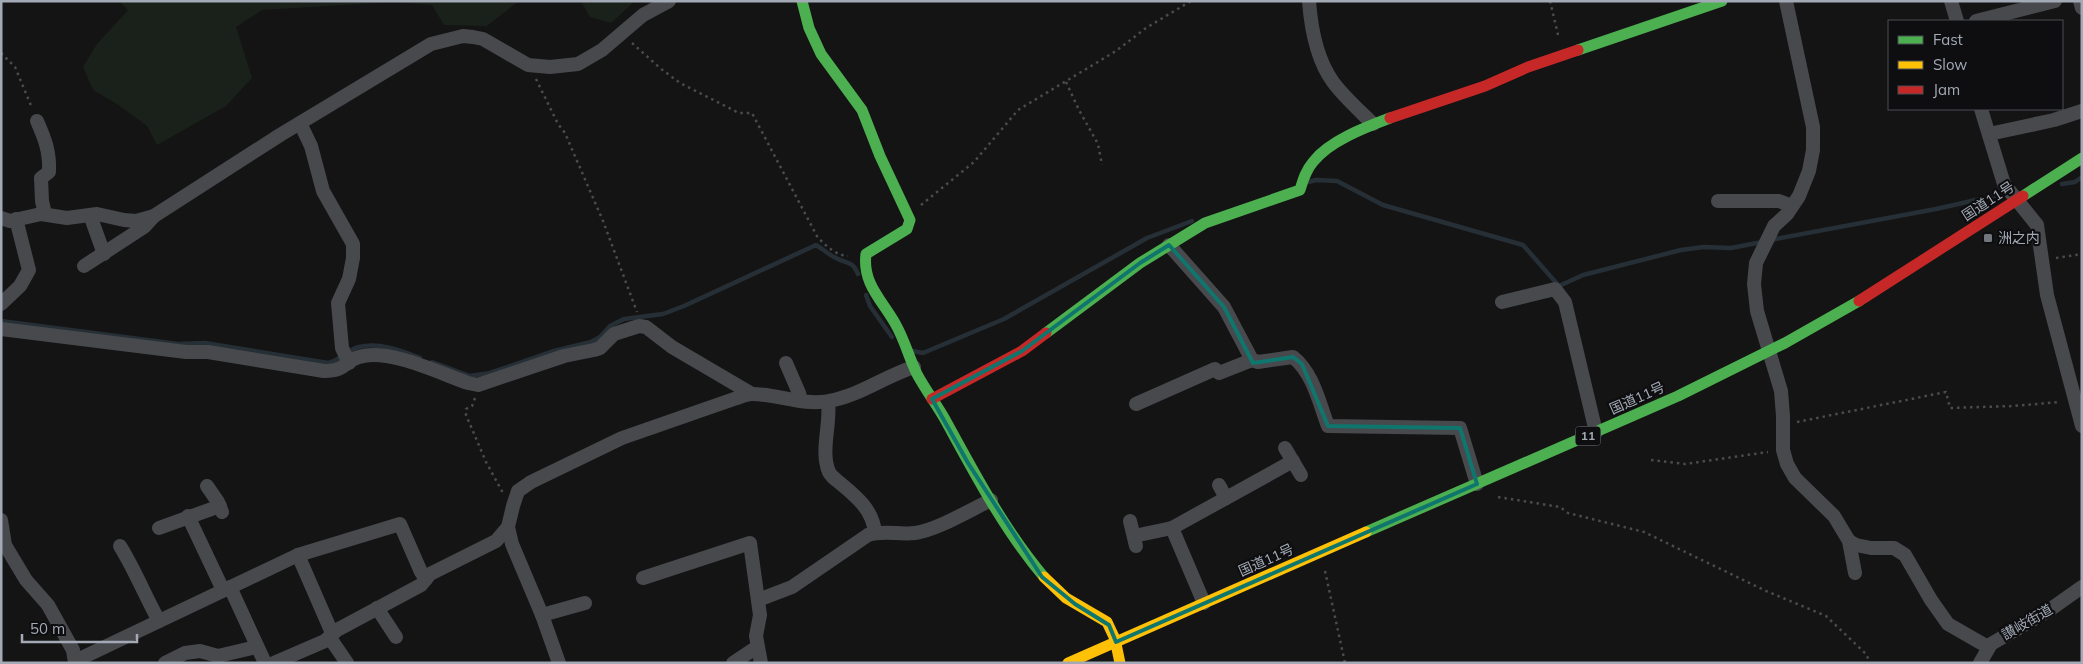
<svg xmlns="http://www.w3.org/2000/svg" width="2083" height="664" viewBox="0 0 2083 664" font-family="Mulish,'Noto Sans JP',sans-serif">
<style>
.green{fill:#19211a}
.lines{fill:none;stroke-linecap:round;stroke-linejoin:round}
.stream{stroke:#262f36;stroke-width:4.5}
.path{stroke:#494b4e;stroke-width:2.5;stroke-dasharray:2.5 4;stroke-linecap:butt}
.street{stroke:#47494d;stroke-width:14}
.fast{stroke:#4caf50;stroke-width:11}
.slow{stroke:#ffc107;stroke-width:11}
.jam{stroke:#c62828;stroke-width:11}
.marked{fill:none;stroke:#0f766e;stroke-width:4;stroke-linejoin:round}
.poi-dot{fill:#71767d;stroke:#0e0e10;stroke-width:2}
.labels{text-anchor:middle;stroke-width:4.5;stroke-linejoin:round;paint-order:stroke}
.shield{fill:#0e0e10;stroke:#767b84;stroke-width:1}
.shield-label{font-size:12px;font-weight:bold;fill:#a3aab6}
.street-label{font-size:14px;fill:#a3aab6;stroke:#0e0e10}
.poi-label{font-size:14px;fill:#a3aab6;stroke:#0e0e10;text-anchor:start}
</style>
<rect width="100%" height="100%" fill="#141414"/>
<g class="green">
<path d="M119 1H519L487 26 444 25 432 5 393 2 262 10 236 27 252 78 226 106 157 145 147 126 117 104 93 90 83 67 97 44 128 10Z"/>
<path d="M581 1H635L611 23 590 17Z"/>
</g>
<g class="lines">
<g class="stream">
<path d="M1308 182 1316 180 1337 181 1383 205 1523 245 1559 286 1583 275 1681 250 1704 247 1731 248 1762 242"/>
<path d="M2062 184 2075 182 2082 177"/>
<path d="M1770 240 1936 209 2007 193"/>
<path d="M866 295 870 306 892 337"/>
<path d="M1 321 178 344 205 343 328 363C340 361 347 350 359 347 379 342 402 351 420 358"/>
<path d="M912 351 923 353 1004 319 1147 238 1192 221"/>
<path d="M432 362 470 376 490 373 554 351 591 342 600 337 610 326 624 319 663 314 684 306 816 245C823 249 829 255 836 258 847 264 852 260 858 274"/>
</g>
<g class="path">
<path d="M1550 1 1559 39"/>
<path d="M632 43 660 68 680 83 739 113H752L818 238C828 247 835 255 848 256"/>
<path d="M1 53 15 67 32 108"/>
<path d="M536 79 558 124 565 133 603 221 637 312"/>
<path d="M1066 82 1079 110 1098 144 1102 165"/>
<path d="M921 205 974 162 1018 110 1116 51 1146 28 1191 1"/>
<path d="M2056 258 2082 254"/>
<path d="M475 398 472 406 466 409V415L486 462 503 493"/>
<path d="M1797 422 1946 392 1950 408 2013 406 2060 402"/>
<path d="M1651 460 1685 464 1768 452"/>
<path d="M1498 497 1560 507 1568 513 1644 532 1766 591 1826 616 1867 655 1869 663"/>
<path d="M1325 571 1345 663"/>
</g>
<g class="street">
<path d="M1309 1C1311 28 1317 60 1333 82 1344 97 1359 110 1373 124"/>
<path d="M1786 1 1813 127V150L1809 171 1799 196 1787 214 1774 226 1756 263 1754 284 1757 311 1781 391 1783 416V450L1787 464 1795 478 1834 516 1849 541 1855 573"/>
<path d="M1951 1 1957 21"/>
<path d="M2080 1 2082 8"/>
<path d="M1976 21 2055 1"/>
<path d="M1981 109 2004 184 2037 225 2047 295 2082 426"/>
<path d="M37 121C45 139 50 152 49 172L41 178 42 201 45 214"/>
<path d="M300 123 311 146 323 191 353 244V258L349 279 338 303 342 348 349 363"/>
<path d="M1989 134 2054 120 2082 111"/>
<path d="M1718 201H1779L1792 206"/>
<path d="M90 215 104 254"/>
<path d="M1 218 10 221 41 214 67 218 97 214 124 220 136 221 154 216 280 135 431 44 463 36 473 37 483 39 528 65 550 67 578 64 602 50 643 15 669 1"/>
<path d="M1169 245 1224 307 1252 360 1258 362 1293 357C1313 373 1319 402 1328 426L1460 428 1477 484"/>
<path d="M84 266 144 227 154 216"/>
<path d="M1502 302 1555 289 1565 302 1596 432"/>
<path d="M1 304 20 286 29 270 16 219"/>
<path d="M1 329 186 352H208L324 371C347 371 344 361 359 357 389 348 439 373 468 383L478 385 564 356 594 350 600 348 614 334 639 326 646 327 672 347 752 394"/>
<path d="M786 363 799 393 801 401"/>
<path d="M828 402C831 424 820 451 829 472 831 476 836 480 840 483 857 497 873 510 875 533"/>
<path d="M1136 404 1215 369 1219 373 1252 360"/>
<path d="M1285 448 1301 475"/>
<path d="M1219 485 1226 498"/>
<path d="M207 486 218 502 222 512"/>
<path d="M188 516 223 590"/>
<path d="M1 520 5 545 26 580 48 605 73 650 75 663"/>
<path d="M1130 521 1136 546"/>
<path d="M159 528 220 506"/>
<path d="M1172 528 1204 603"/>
<path d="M1134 536 1172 528 1293 461"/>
<path d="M1849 541 1856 545 1871 548H1894L1905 555 1931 600 1948 624 1988 647"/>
<path d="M120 546C135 570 145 596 159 621"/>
<path d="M298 555 332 633"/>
<path d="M643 578 750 543 760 615 756 636 761 663"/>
<path d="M230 587 265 663"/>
<path d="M758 600 792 587 868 535C883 530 900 535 915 533 937 530 970 510 991 500"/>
<path d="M377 608 396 637"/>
<path d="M542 615 585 603"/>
<path d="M330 638 347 663"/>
<path d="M75 661 298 555 400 524 421 572 426 579"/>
<path d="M165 663 185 653 200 651 218 656 256 647"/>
<path d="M274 663 325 641 337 630 421 585 430 574 496 541 508 527"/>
<path d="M559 663 542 615 512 544 508 527 513 506 518 491 531 482 622 438 734 399C740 397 747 394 752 394 778 394 803 406 829 401 859 396 885 376 914 367"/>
<path d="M733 663 757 647"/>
<path d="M1980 663 1991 644 2048 611 2082 587"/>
</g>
<g class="fast">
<path d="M802 1 809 28 821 54 862 110 880 156 910 220 907 229 866 254C862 284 883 301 896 325 905 341 909 358 917 374 926 391 938 406 947 423 976 476 1005 531 1044 577"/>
<path d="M1578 50 1722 1"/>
<path d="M2023 196 2082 158"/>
<path d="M1046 333 1140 263 1205 223 1300 190C1303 180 1306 170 1313 162 1329 141 1366 127 1390 118"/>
<path d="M1366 532 1678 396 1785 343 1859 301"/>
</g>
<g class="slow">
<path d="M1044 577 1066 598 1107 622 1115 639 1120 663"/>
<path d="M1068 663 1366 532"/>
</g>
<g class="jam">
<path d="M1390 118 1485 86 1528 67 1578 50"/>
<path d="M1859 301 2023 196"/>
<path d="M932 399 1022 351 1046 333"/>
</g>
</g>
<path class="marked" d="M1169 245 1224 307 1253 363 1293 357 1302 364 1328 426 1460 428 1477 484 1116 642 1109 625 1075 604 1042 577 968 463 932 399 1022 351 1140 263Z"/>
<rect class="poi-dot" x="1983" y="233" width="10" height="10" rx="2.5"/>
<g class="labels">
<rect class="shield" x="1575.5" y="426.5" width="25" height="19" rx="4"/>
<g class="shield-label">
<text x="1588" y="440">11</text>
</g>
<g class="street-label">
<text transform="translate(1988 201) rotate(-33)" y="5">国道11号</text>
<text transform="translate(1637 398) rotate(-24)" y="5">国道11号</text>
<text transform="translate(1266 560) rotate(-24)" y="5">国道11号</text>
<text transform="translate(2027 622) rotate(-30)" y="5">讃岐街道</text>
</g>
<g class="poi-label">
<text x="1998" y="243">洲之内</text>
</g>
</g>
<rect width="2083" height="664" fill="none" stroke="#a3aab6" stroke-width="5"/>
<rect x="1888" y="20" width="175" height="90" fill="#0e0e10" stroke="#4a4c52"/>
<rect x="1898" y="36" width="25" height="8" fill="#4caf50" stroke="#4a4c52"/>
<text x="1933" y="45" font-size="15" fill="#a3aab6">Fast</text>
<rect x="1898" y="61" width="25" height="8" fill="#ffc107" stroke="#4a4c52"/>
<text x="1933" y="70" font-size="15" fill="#a3aab6">Slow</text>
<rect x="1898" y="86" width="25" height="8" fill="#c62828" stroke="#4a4c52"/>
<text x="1933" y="95" font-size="15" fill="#a3aab6">Jam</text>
<path d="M22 634v8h115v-8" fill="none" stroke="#a3aab6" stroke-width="2.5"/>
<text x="30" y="634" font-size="15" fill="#a3aab6" stroke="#0e0e10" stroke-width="4" paint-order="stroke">50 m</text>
</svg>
